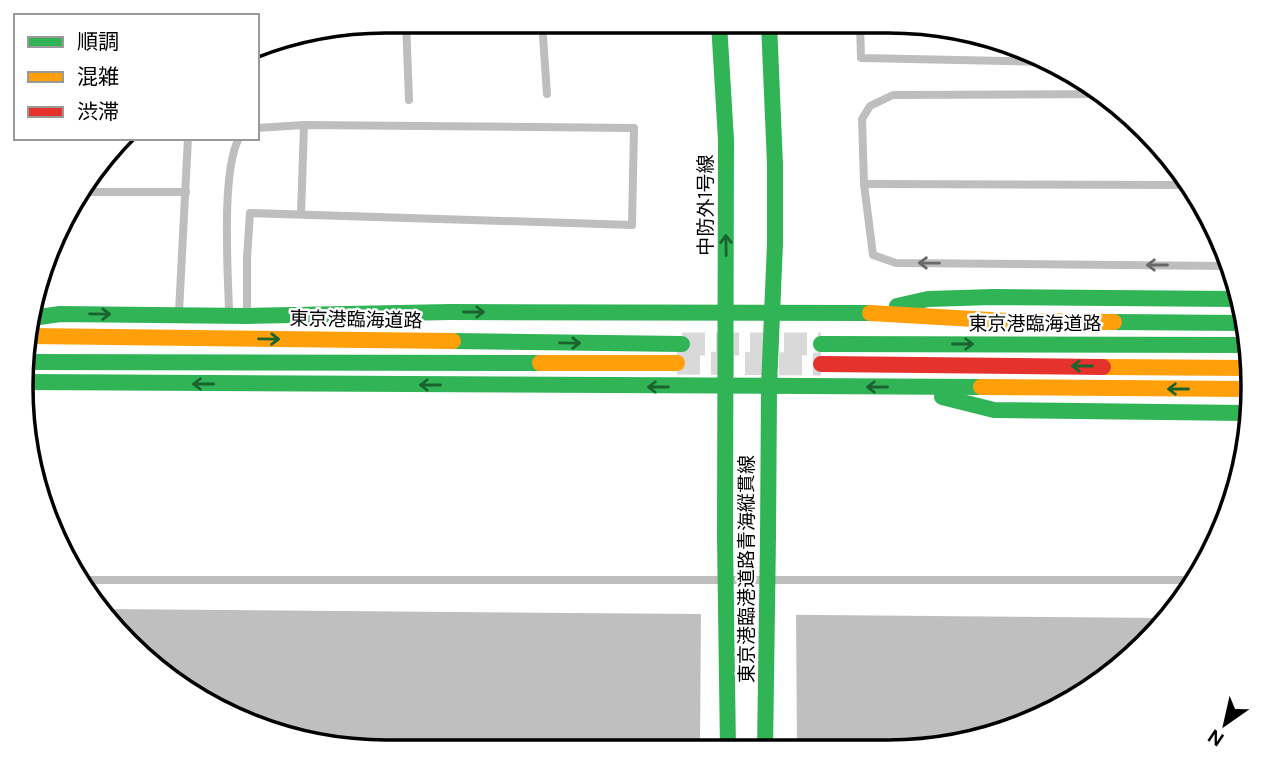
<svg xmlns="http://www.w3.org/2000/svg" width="1274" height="773" viewBox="0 0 1274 773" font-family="'DM Sans','Noto Sans JP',sans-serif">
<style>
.water{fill:#bfbfbf}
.pier{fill:#fff}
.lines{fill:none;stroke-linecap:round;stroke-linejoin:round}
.secondary-tunnel{stroke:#d9d9d9;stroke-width:23;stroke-dasharray:23 11;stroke-linecap:butt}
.lane{stroke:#bebebe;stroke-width:8}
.fast{stroke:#30b455;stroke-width:16}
.slow{stroke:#ff9f0a;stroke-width:16}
.jam{stroke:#e5322d;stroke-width:16}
.fast-bridge{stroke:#30b455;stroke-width:16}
.oneway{stroke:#1a632f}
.oneway2{stroke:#686868}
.labels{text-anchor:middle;stroke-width:5;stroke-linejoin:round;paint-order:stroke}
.street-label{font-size:19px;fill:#000;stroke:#fff}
.rim{fill:none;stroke:#000;stroke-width:3.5}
</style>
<rect width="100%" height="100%" fill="#fff"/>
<path class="water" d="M101 609 1167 618 1070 703 1005 733 912 751 339 749 247 724 164 677Z"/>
<path class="pier" d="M701 610 796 611 797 751 700 750Z"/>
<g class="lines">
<g class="secondary-tunnel">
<path d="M682 344H821"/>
<path d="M677 363 821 364"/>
</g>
<g class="lane">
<path d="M406 21 409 100"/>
<path d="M542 22 547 94"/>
<path d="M860 24 861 58 1049 62"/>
<path d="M1106 94 893 95 870 106 862 119 864 184 873 255 896 263 1225 266"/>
<path d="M864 184 1187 185"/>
<path d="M82 192H186"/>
<path d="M301 214 304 125"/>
<path d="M179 312 188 138"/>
<path d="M229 312C228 271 221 172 239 138"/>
<path d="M247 313V258L250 213 632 225 634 128 304 125 257 128"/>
<path d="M40 314 41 268"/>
<path d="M78 580H1192"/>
</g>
<g class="fast">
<path d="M719 23 726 140 725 537"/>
<path d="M897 306 928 299 993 297 1236 299"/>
<path d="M32 318 60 314 247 316 451 312 870 313"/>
<path d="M1114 322 1244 323"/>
<path d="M453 341 682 344"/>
<path d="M821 344 1249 345"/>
<path d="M25 362 540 363"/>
<path d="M22 382 981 387"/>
<path d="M942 397 994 410 1245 413"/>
<path d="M768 537 769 387 775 243V165L769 23"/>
</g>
<g class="slow">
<path d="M870 313 1008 321 1114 322"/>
<path d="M29 336 453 341"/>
<path d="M540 363H677"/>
<path d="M1103 367 1248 368"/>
<path d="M981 387 1247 389"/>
</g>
<path class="jam" d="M821 364 1103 367"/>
<g class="fast-bridge">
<path d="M725 537 728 750"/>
<path d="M765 751 768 537"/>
</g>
</g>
<defs><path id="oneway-shaft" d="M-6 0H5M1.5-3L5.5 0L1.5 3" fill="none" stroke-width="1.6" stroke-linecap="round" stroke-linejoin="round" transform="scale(1.75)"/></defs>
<g class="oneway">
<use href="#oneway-shaft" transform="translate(726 245) rotate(-91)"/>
<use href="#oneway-shaft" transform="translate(474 312)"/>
<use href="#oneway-shaft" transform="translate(100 314) rotate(1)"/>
<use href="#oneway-shaft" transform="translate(269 339) rotate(1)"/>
<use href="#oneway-shaft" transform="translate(570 343) rotate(1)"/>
<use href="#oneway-shaft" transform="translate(963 344)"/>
<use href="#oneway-shaft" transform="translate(1082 366) rotate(-180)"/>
<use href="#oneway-shaft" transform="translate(203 384) rotate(-180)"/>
<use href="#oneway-shaft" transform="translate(430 385) rotate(-180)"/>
<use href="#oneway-shaft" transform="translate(658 387) rotate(-180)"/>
<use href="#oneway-shaft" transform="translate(877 387) rotate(-180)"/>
<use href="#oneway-shaft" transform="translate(1178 389) rotate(-180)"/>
</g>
<g class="oneway2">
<use href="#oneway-shaft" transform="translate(929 263) rotate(-179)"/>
<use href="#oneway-shaft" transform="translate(1157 265) rotate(-180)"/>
</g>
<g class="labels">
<g class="street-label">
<text transform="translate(705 205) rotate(-90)" y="7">中防外1号線</text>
<text transform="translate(356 319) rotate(1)" y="7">東京港臨海道路</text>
<text x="1035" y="330">東京港臨海道路</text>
<text transform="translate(746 569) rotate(-90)" y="7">東京港臨港道路青海縦貫線</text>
</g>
</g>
<path d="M0 0H1274V773H0ZM386 33H888A353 353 0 0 1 1241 386V387A353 353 0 0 1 888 740H386A353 353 0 0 1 33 387V386A353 353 0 0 1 386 33Z" fill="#fff" fill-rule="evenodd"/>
<path class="rim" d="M386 33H888A353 353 0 0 1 1241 386V387A353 353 0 0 1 888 740H386A353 353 0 0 1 33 387V386A353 353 0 0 1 386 33Z"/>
<rect x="14" y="14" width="245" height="126" fill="#ffffff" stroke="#999999" stroke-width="2"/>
<rect x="28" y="37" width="35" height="10" fill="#30b455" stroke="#999999" stroke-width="2"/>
<text x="77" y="49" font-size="21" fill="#000000">順調</text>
<rect x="28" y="72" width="35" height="10" fill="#ff9f0a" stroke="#999999" stroke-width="2"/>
<text x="77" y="84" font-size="21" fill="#000000">混雑</text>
<rect x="28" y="107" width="35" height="10" fill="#e5322d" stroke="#999999" stroke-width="2"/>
<text x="77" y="119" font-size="21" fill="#000000">渋滞</text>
<g transform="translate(1225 724) rotate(214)" stroke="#ffffff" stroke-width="5" paint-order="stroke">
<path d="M0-5L12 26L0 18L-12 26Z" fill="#000000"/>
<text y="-10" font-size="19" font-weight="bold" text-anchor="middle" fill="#000000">N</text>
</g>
</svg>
